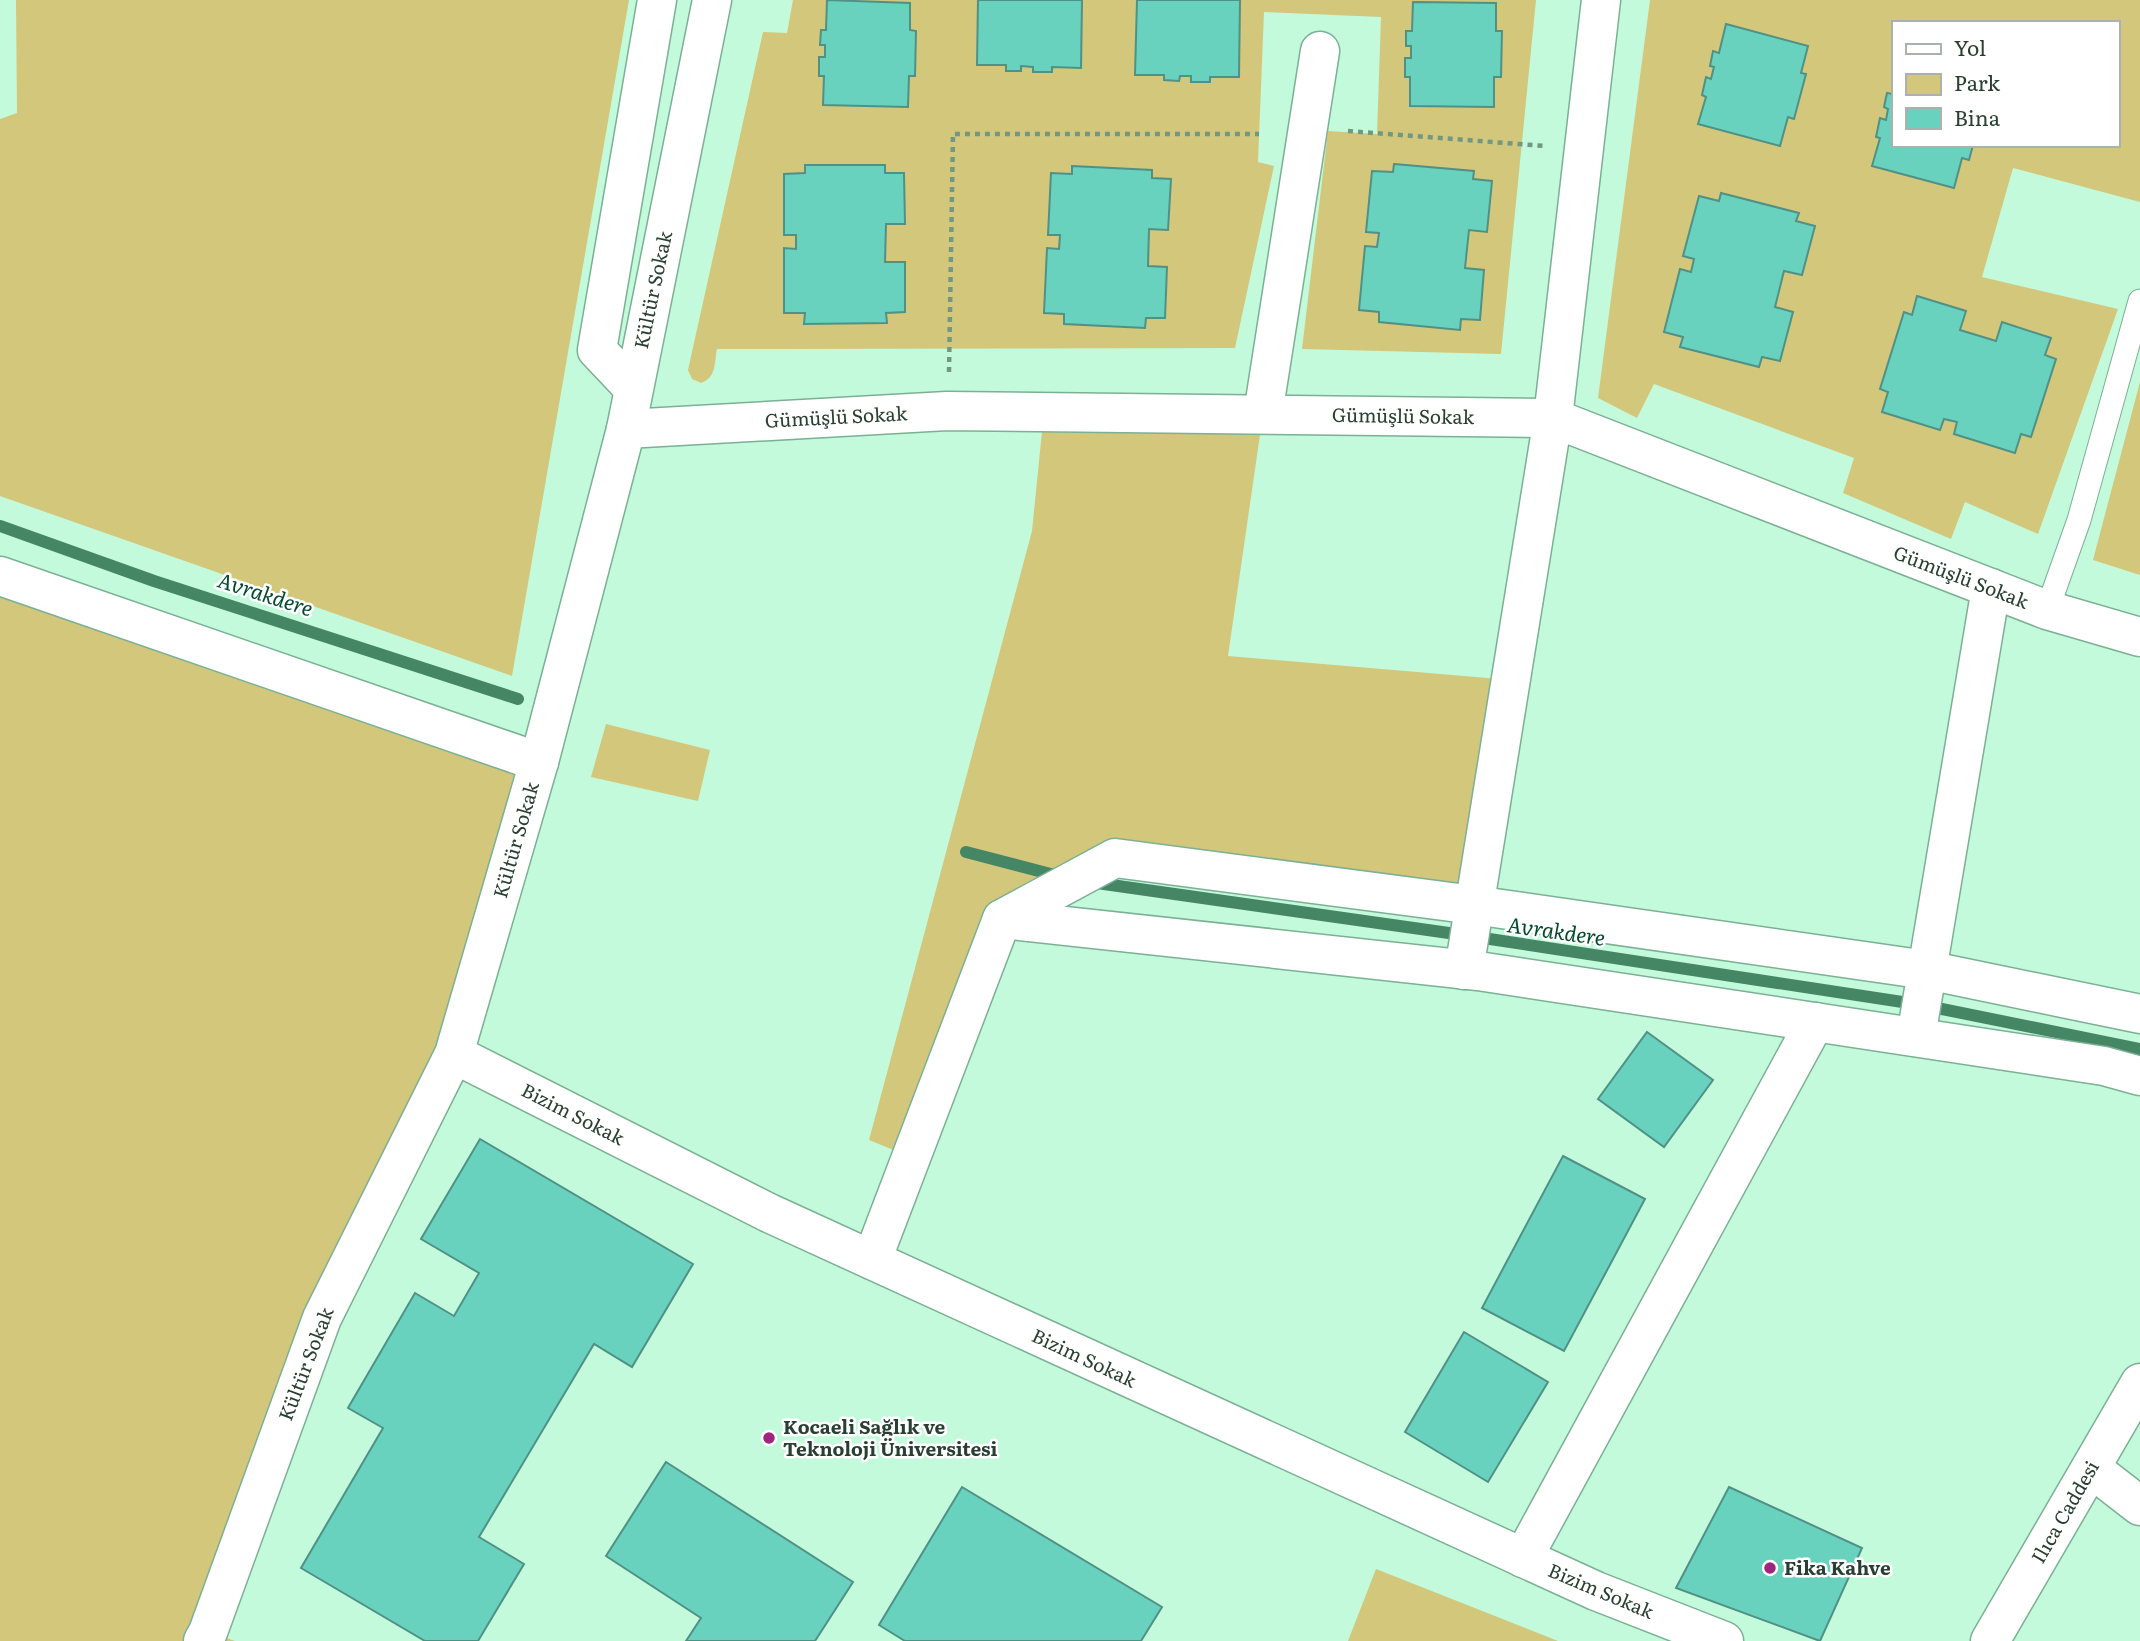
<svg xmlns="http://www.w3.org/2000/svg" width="2140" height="1641" viewBox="0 0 2140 1641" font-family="Literata,serif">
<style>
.green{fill:#d3c77b;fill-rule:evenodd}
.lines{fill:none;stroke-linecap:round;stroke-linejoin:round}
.stream{stroke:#458665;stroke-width:12}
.building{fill:#69d2bf;stroke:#509185;stroke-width:2}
.lane-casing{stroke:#7bb094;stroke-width:25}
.street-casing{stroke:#7bb094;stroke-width:41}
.path{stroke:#729883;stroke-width:4.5;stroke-dasharray:5 5;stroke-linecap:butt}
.lane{stroke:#fff;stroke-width:23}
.street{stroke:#fff;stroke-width:38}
.poi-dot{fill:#9e267f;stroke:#fff;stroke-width:2.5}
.labels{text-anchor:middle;stroke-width:5;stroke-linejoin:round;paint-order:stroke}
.street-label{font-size:19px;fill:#293f33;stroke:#fff}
.poi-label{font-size:19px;font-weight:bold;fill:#293f33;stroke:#fff;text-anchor:start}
.water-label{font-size:21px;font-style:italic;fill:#03492e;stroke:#fff}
</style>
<rect width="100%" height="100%" fill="#c3fadb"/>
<g class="green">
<path d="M16 0H629L512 676 0 496V119L17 113Z"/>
<path d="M793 0H1536L1501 354 1302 349 1328 131 1377 134 1381 17 1264 12 1258 162 1274 166 1235 348 717 349C714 363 717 377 701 383L692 379 688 370 763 32 787 33Z"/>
<path d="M1650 0H2140V202L2013 168 1982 277 2118 309 2038 534 1965 502 1951 539 1843 493 1854 458 1654 384 1637 418 1598 398ZM1893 23H2117V145H1893Z"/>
<path d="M2140 382V575L2093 560Z"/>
<path d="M1044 412 1263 414 1228 656 1511 680 1474 905 1115 858 1002 919 911 1157 869 1140 1032 531Z"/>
<path d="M0 576 539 762 454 1054 209 1632 235 1641H0Z"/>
<path d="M606 724 710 750 698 801 591 777Z"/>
<path d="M1376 1569 1558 1641H1348Z"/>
</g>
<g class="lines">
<g class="stream">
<path d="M0 526 154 581 518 699"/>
<path d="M966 852 1062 877"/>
<path d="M1090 882 1470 936 1922 1005 2140 1049"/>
</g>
</g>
<g class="building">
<path d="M827 0 910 3V30L916 31 915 76H909L908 107 823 105 824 76H819V57H825V45H820L821 30H826Z"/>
<path d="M978 0H1082L1081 68 1052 67V72H1033V67L1021 66V71H1006V65H977Z"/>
<path d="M1137 0H1240L1239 77H1210V82H1191V76H1180L1179 81 1164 80V75H1135Z"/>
<path d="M1413 2 1496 3V31H1502L1501 77H1494V107L1410 106V77H1405V58H1411V46H1406V31H1412Z"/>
<path d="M1726 24 1808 46 1801 73 1806 74 1794 119 1788 117 1780 146 1698 124 1706 97 1702 95 1706 77 1711 79 1714 67 1710 66 1713 51 1719 53Z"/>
<path d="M1887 93 1893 94V145H1973L1969 160 1962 158 1954 188 1872 166 1880 138 1876 137 1880 118 1886 120 1888 109 1884 107Z"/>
<path d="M1394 164 1474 171 1473 179 1492 181 1487 232 1469 230 1465 268 1484 270 1480 320 1461 319 1460 330 1379 322V312L1359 310 1365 246 1377 247 1379 233 1366 232 1372 171 1393 172Z"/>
<path d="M805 165H885V173H904L905 224H886L885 262H905V312L886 313 887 323 804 324 805 313H784V248L796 249V235H784V174L805 173Z"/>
<path d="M1072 166 1152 170V178L1171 179 1168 230 1149 229 1148 266 1167 267 1165 318H1146L1145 328 1064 324V314L1044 313 1047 248 1059 249 1060 235H1048L1051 173 1072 174Z"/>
<path d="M1721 193 1799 213 1796 221 1815 226 1802 275 1784 271 1775 307 1793 312 1780 361 1762 357 1759 367 1680 347 1683 337 1664 332 1680 269 1691 272 1694 259 1683 256 1699 196 1719 201Z"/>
<path d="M1917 296 1966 311 1960 330 1996 341 2002 322 2051 338 2045 355 2056 359 2031 437 2021 434 2015 453 1954 434 1957 422 1944 419 1940 430 1882 412 1888 392 1880 389 1904 312 1912 315Z"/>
<path d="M1647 1032 1713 1080 1664 1147 1598 1099Z"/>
<path d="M480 1139 693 1264 632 1367 594 1344 479 1537 524 1564 478 1641H425L301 1568 383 1428 348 1408 415 1293 454 1316 479 1273 421 1239Z"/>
<path d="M1563 1156 1645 1199 1564 1351 1482 1308Z"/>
<path d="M1464 1332 1548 1382 1488 1482 1405 1432Z"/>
<path d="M666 1462 853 1582 815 1641H686L701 1618 606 1556Z"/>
<path d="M962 1487 1162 1607 1141 1641H905L879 1625Z"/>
<path d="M1729 1487 1862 1548 1820 1641 1676 1588Z"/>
</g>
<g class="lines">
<defs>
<path id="lane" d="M2047 610 2079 520 2140 301"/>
<g id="street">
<path d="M633 388 597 350 657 0"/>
<path d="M1263 414 1320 51"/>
<path d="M626 429 947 411 1553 418 2047 610 2140 637"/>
<path d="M0 576 539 762"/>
<path d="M1002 919 1115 858 1474 905 1927 970 2140 1014"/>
<path d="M1464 970 1553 418 1601 0"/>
<path d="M1916 1037 1991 588"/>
<path d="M454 1054 769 1213 1596 1591 1724 1641"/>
<path d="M872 1260 1002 919 1478 971 2104 1066 2140 1076"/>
<path d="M2091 1468 2140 1506"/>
<path d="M1523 1558 1815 1022"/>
<path d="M203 1641 208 1632 322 1318 454 1054 539 762 626 429 712 0"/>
<path d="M1990 1641 2140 1383"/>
</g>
</defs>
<use href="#lane" class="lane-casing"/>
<use href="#street" class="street-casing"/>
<g class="path">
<path d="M1348 131 1545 146"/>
<path d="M949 372 953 134H1259"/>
</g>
<use href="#lane" class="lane"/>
<use href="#street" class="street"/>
</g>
<g class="poi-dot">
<circle cx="769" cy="1438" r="7"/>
<circle cx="1770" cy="1568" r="7"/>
</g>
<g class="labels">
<g class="street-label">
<text transform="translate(653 290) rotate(-78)" y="7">Kültür Sokak</text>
<text transform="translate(1403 416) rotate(1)" y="7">Gümüşlü Sokak</text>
<text transform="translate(836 417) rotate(-3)" y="7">Gümüşlü Sokak</text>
<text transform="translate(1961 577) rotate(21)" y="7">Gümüşlü Sokak</text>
<text transform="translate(516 840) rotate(-74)" y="7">Kültür Sokak</text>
<text transform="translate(573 1114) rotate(27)" y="7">Bizim Sokak</text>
<text transform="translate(1084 1358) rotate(25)" y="7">Bizim Sokak</text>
<text transform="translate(306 1364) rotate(-69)" y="7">Kültür Sokak</text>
<text transform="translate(2065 1512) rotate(-60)" y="7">Ilıca Caddesi</text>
<text transform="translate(1601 1591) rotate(23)" y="7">Bizim Sokak</text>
</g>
<g class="poi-label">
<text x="783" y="1434">Kocaeli Sağlık ve<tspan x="783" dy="22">Teknoloji Üniversitesi</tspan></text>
<text x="1784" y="1575">Fika Kahve</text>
</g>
<g class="water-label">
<text transform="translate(265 595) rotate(18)" y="7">Avrakdere</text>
<text transform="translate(1556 932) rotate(8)" y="7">Avrakdere</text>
</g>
</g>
<rect x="1892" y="21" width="228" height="126" fill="#ffffff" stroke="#a9b2ad" stroke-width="2"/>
<rect x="1906" y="44" width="35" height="10" fill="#ffffff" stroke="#a9b2ad" stroke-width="2"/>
<text x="1954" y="56" font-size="21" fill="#293f33">Yol</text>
<rect x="1906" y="74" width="35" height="21" fill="#d3c77b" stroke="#a9b2ad" stroke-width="2"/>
<text x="1954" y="91" font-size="21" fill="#293f33">Park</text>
<rect x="1906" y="108" width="35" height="21" fill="#69d2bf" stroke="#a9b2ad" stroke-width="2"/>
<text x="1954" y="126" font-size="21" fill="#293f33">Bina</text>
</svg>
